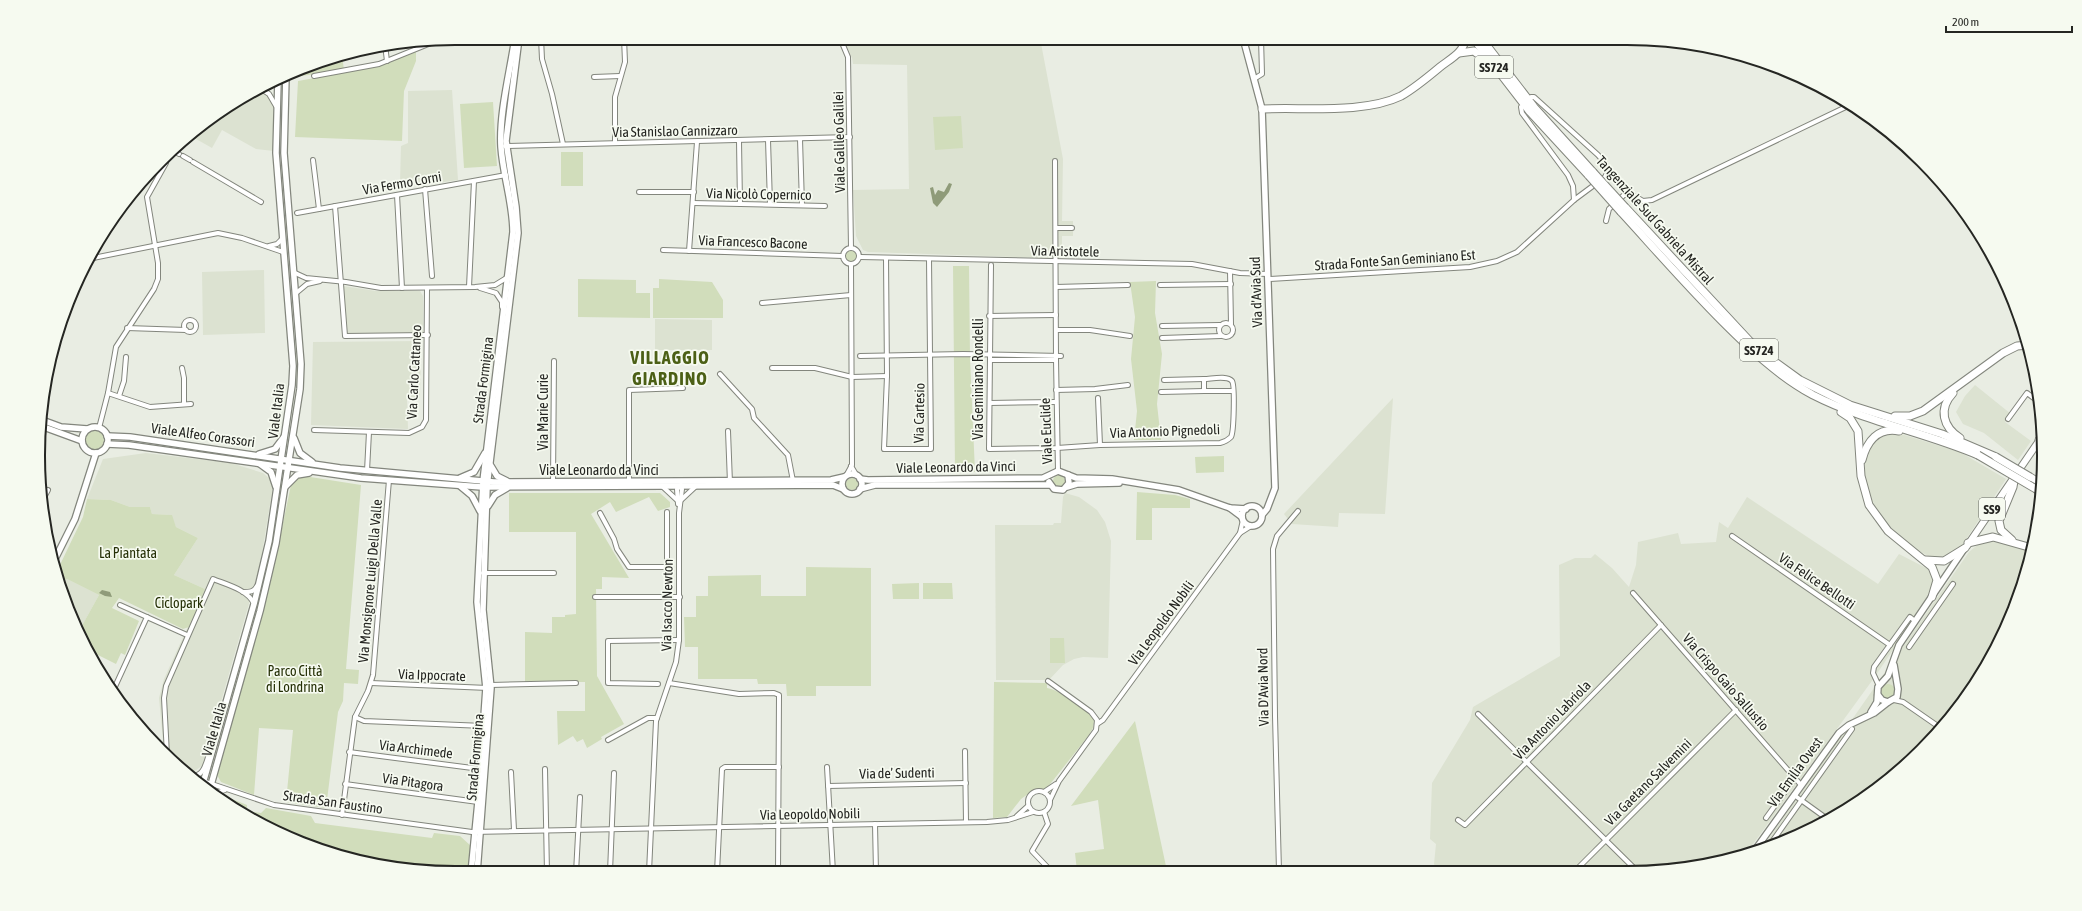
<svg xmlns="http://www.w3.org/2000/svg" width="2082" height="911" viewBox="0 0 2082 911" font-family="'Asap Condensed',sans-serif">
<style>
.built{fill:#dce2d1}
.green{fill:#d1ddbb}
.water{fill:#8f9b79}
.lines{fill:none;stroke-linecap:round;stroke-linejoin:round}
.street-casing{stroke:#83867d;stroke-width:6}
.secondary-casing{stroke:#83867d;stroke-width:8}
.primary-casing{stroke:#83867d;stroke-width:8}
.highway-casing{stroke:#83867d;stroke-width:9}
.street{stroke:#fff;stroke-width:4}
.secondary{stroke:#fff;stroke-width:5.5}
.primary{stroke:#fff;stroke-width:6}
.highway{stroke:#fff;stroke-width:7}
.highway-bridge-casing{stroke:#83867d;stroke-width:9;stroke-linecap:butt}
.highway-bridge{stroke:#fff;stroke-width:7}
.labels{text-anchor:middle;stroke-width:3.5;stroke-linejoin:round;paint-order:stroke}
.shield{fill:#f6faf0;stroke:#646660;stroke-width:1}
.shield-label{font-size:13px;font-weight:bold;fill:#252622}
.street-label{font-size:14px;fill:#252622;stroke:#f6faf0}
.park-label{font-size:14px;fill:#242f05;stroke:#f6faf0}
.district-label{font-size:18px;font-weight:bold;letter-spacing:1px;fill:#4c6016;stroke:#f6faf0}
.rim{fill:none;stroke:#252622;stroke-width:2}
</style>
<rect width="100%" height="100%" fill="#e9ede3"/>
<g class="built">
<path d="M843 38H1040L1063 159 1062 221H1073V236H1062V256L1046 258 868 252 863 250 856 236 853 190 909 189 907 65 853 64 852 58Z"/>
<path d="M255 90 262 91 266 94 273 103 274 151 256 149 222 130 212 148 189 135 247 94Z"/>
<path d="M452 90 458 180 425 185 400 183 401 146 408 143V91Z"/>
<path d="M264 270 265 333 203 335 202 272Z"/>
<path d="M343 286 376 291H420L423 296V333L346 334Z"/>
<path d="M655 319 712 320V350H655Z"/>
<path d="M421 341 420 398 407 399 408 429 311 425 313 342Z"/>
<path d="M1975 385 2011 414 2005 422 2031 441 2018 460 1984 433 1963 424 1956 412 1965 396Z"/>
<path d="M1393 398 1385 514 1339 513 1338 527 1292 524 1284 514Z"/>
<path d="M1885 434H1901L1960 452 2006 479 1957 553 1950 558 1934 559 1917 550 1891 530 1870 498 1865 480V460L1870 446 1875 439Z"/>
<path d="M146 453 231 463 263 473 270 479 273 487 260 565 203 765 192 773H187L164 752 159 698 164 679 205 589 174 575 198 538 176 527 171 515 152 514 150 507H130L111 500 87 499 103 459Z"/>
<path d="M1065 493 1079 497 1097 510 1105 522 1111 541 1108 658 1083 657 1074 659 1063 665 1049 680H996L995 525H1053L1054 523H1061L1063 497Z"/>
<path d="M1747 497 1878 584 1899 554 1930 570 1933 576 1934 585 1926 601 1874 678 1748 851 1681 869 1437 870 1434 864 1436 844 1430 839 1432 783 1470 720 1473 707 1560 656 1559 565 1575 558H1591L1595 554 1612 568 1629 587 1636 565 1638 542 1678 533 1681 544 1716 542 1719 522 1728 528Z"/>
<path d="M1994 539 2031 550 2022 590 1974 688 1940 731 1881 787 1786 841 1763 847 1969 552 1982 541Z"/>
<path d="M67 579 99 595 79 631 58 582Z"/>
</g>
<g class="green">
<path d="M416 52V61L404 91 402 141 295 137 298 81 376 67Z"/>
<path d="M342 55 344 70 294 77V73L321 60Z"/>
<path d="M493 102 497 166 464 168 460 104Z"/>
<path d="M961 116 963 148 935 150 933 117Z"/>
<rect x="561" y="152" width="22" height="34"/>
<circle cx="851" cy="256" r="6"/>
<path d="M953 266H969L970 358 975 472 955 471Z"/>
<path d="M578 279 636 280V293H650V318L578 317Z"/>
<path d="M659 279 712 282 723 300V318H653V288H659Z"/>
<path d="M1156 281 1155 313 1162 354 1157 404 1161 440H1134L1137 411 1131 359 1135 317 1130 282Z"/>
<circle cx="94" cy="440" r="10"/>
<path d="M1224 456V472L1196 473 1195 457Z"/>
<circle cx="1059" cy="481" r="6"/>
<path d="M304 476 361 485 346 669 359 670 358 684 344 683 343 701 338 712 326 808 286 802 293 730 259 728 254 795 221 782 217 775 271 580 291 485 296 478Z"/>
<circle cx="852" cy="484" r="6"/>
<path d="M1137 492 1175 495 1190 499V508H1152V540H1136Z"/>
<path d="M509 493H660L670 502V507L658 511 649 497 616 512 610 502 591 514 629 578 602 577V589H596L597 676 624 724 601 737 602 739 587 748 583 739 577 742 573 736 558 745 557 711H585V682H525V632L552 633V617H565V615L576 614V532H509Z"/>
<path d="M87 499 111 500 130 507H150L152 514 172 515 176 527 198 538 174 575 205 589 189 627 183 629 119 598 112 608 139 621 125 655 121 653 116 664 88 650 79 631 99 595 67 579 58 582 56 573 83 517Z"/>
<path d="M806 567 871 568V686H816V696H787L786 684H758L757 679H698V647H685L684 617H696V596H708V576L761 575V596H806Z"/>
<path d="M919 583V599H893L892 584Z"/>
<path d="M923 583H952L953 599H923Z"/>
<path d="M1050 638H1064L1065 663H1050Z"/>
<path d="M994 682 1047 683V688C1058 689 1089 709 1094 720L1093 728 1089 735 1047 788 1028 794 1021 799 1007 817 993 818Z"/>
<circle cx="1888" cy="691" r="7"/>
<path d="M1135 721 1167 871H1077L1075 853 1104 849 1098 800 1071 806Z"/>
<path d="M222 795 247 805V811L261 813 266 808 311 816 315 823 432 838 434 833 460 836 471 846 468 873C376 873 293 848 217 797Z"/>
</g>
<g class="water">
<path d="M949 183 952 184 949 192 937 207 933 203 930 188 933 187 935 195 938 190 944 192Z"/>
<path d="M102 590 110 592 112 597 105 596 99 593Z"/>
</g>
<g class="lines">
<defs>
<g id="street">
<path d="M541 38 542 59 552 94 563 144"/>
<path d="M840 38 848 57 851 248"/>
<path d="M385 45 387 61"/>
<path d="M314 76 379 64 441 39"/>
<path d="M594 77 620 76"/>
<path d="M1254 79 1262 74 1261 38"/>
<path d="M260 88 269 94 276 106"/>
<path d="M1521 107 1522 113 1568 175 1573 186 1574 200"/>
<path d="M800 139 802 205"/>
<path d="M768 140 770 204"/>
<path d="M739 141 740 204"/>
<path d="M615 143V97L625 62 624 38"/>
<path d="M505 146 850 137"/>
<path d="M172 150 179 154"/>
<path d="M170 155 175 147"/>
<path d="M183 156 190 160"/>
<path d="M313 160 319 209"/>
<path d="M1055 161 1056 360 1058 471"/>
<path d="M193 162 261 202"/>
<path d="M425 189 432 276"/>
<path d="M639 192H694"/>
<path d="M397 195 402 288"/>
<path d="M693 203 825 206"/>
<path d="M335 206 345 336 428 335"/>
<path d="M297 213 506 175"/>
<path d="M1606 221 1609 209 1624 195H1633L1643 201 1652 200 1850 105"/>
<path d="M1056 228H1072"/>
<path d="M269 246 277 244 282 239"/>
<circle cx="851" cy="256" r="8"/>
<path d="M93 249 94 258"/>
<path d="M663 250 843 256"/>
<path d="M689 251 697 142"/>
<path d="M860 257 1192 264 1240 273 1268 274"/>
<path d="M886 258 887 376 884 449H931L929 259"/>
<path d="M88 259 218 233 242 238 283 252"/>
<path d="M991 265 989 449 1057 448 1100 445 1220 443C1224 442 1228 440 1231 437 1234 432 1235 385 1232 381 1227 375 1211 379 1204 379V391H1233"/>
<path d="M1230 271 1231 324"/>
<path d="M293 272 306 278 346 282 381 288 475 287 495 285 508 277"/>
<path d="M1268 279 1470 267 1497 261 1517 252 1574 200 1605 177 1608 171 1605 163 1598 155 1534 97H1531"/>
<path d="M1160 285 1231 284"/>
<path d="M469 287 474 181"/>
<path d="M1056 287 1128 285"/>
<path d="M480 288 496 293 502 302V307"/>
<path d="M295 294 307 284 320 281"/>
<path d="M762 303 851 295"/>
<path d="M989 316 1056 315"/>
<circle cx="190" cy="326" r="6"/>
<circle cx="1226" cy="330" r="7"/>
<path d="M1162 326 1220 325"/>
<path d="M127 328 186 330"/>
<path d="M1056 330H1090L1130 336"/>
<path d="M1162 338 1221 336"/>
<path d="M860 356 963 354 1061 356"/>
<path d="M990 360H1056"/>
<path d="M182 368 184 378V404"/>
<path d="M772 368H815L852 377 887 376"/>
<path d="M720 374 752 409 754 418 788 455 793 481"/>
<path d="M1164 380 1204 379"/>
<path d="M1056 390 1095 389 1128 385"/>
<path d="M1161 392 1204 391"/>
<path d="M108 393 150 407 191 404"/>
<path d="M119 396 124 381 126 357"/>
<path d="M1098 398 1100 445"/>
<path d="M990 403 1056 402"/>
<path d="M2008 419 2027 393 2039 402"/>
<path d="M99 428 108 393 116 347 154 289 158 279V263L147 197 166 163"/>
<path d="M314 430 409 433 422 427 426 420 427 288"/>
<path d="M728 431 730 483"/>
<path d="M851 466 857 476"/>
<path d="M367 471 369 432"/>
<path d="M846 476 852 465 851 264"/>
<path d="M629 482V390L683 388"/>
<path d="M553 483 554 361"/>
<path d="M662 486 677 500"/>
<path d="M681 500 696 486"/>
<path d="M42 501 48 490"/>
<path d="M678 504 677 489 681 485"/>
<path d="M667 512V597"/>
<path d="M600 513 614 539 617 549 629 567H667"/>
<path d="M1243 520 1240 533 1251 526"/>
<path d="M1732 536 1890 645"/>
<path d="M483 573H554"/>
<path d="M243 592C250 592 254 592 257 586"/>
<path d="M1633 593 1801 785"/>
<path d="M595 597H680"/>
<path d="M120 605 187 635"/>
<path d="M1909 647 1953 584"/>
<path d="M1048 681 1091 712 1097 720 1096 730 1059 781 1050 800"/>
<path d="M371 683 488 688"/>
<path d="M669 683 739 694 774 693 779 695 778 872"/>
<path d="M658 684 608 683V641L679 640"/>
<path d="M491 685 576 683"/>
<path d="M1879 686 1873 673 1874 667 1910 617 1915 621"/>
<path d="M113 691 147 617"/>
<path d="M1894 700 1903 702 1942 729"/>
<path d="M1478 714 1636 870"/>
<path d="M355 717 364 721 484 726"/>
<path d="M1097 724 1103 720 1240 533"/>
<path d="M608 740 648 718H657"/>
<path d="M965 751 966 822"/>
<path d="M349 752 480 769"/>
<path d="M167 755 164 698 166 686 213 579C225 584 249 590 254 604"/>
<path d="M827 767 833 872"/>
<path d="M545 769 547 873"/>
<path d="M511 772 514 830"/>
<path d="M191 776C206 777 206 759 211 749"/>
<path d="M191 777 274 805 472 832 987 822 1008 820 1033 812"/>
<path d="M345 784 478 802"/>
<path d="M828 786 966 783"/>
<circle cx="1039" cy="802" r="11"/>
<path d="M1044 792 1056 784"/>
<path d="M212 794 225 790"/>
<path d="M1794 795 1826 818"/>
<path d="M1044 812 1048 824 1032 851 1051 871"/>
<path d="M342 815 355 717 368 691 373 675 389 480"/>
<path d="M1017 816 1028 806"/>
<path d="M1766 818 1795 778"/>
<path d="M1458 820 1465 825 1661 625"/>
<path d="M875 824 876 872"/>
<path d="M1769 846 1852 729"/>
<path d="M1576 870 1736 710"/>
<path d="M1279 871 1275 716 1273 549 1277 536 1298 511"/>
<path d="M610 872 614 773"/>
<path d="M649 872 656 721 676 662 679 640V513L682 489 679 486"/>
<path d="M717 872 722 769 725 767H779"/>
<path d="M576 873 580 797"/>
</g>
<g id="secondary">
<path d="M1243 38 1262 109 1275 488 1267 509 1262 515"/>
<path d="M42 420 61 427 87 429"/>
<path d="M41 426 82 441"/>
<circle cx="95" cy="440" r="13"/>
<path d="M107 436 130 437 340 468 494 482 831 480 844 477"/>
<path d="M294 438 300 453 312 462"/>
<path d="M107 444 129 445 361 478 482 487 833 485 843 489"/>
<path d="M259 454 275 449 284 437"/>
<path d="M260 464 271 472 276 487"/>
<path d="M491 466 497 476 507 481"/>
<circle cx="852" cy="484" r="10"/>
<path d="M460 478 474 472 485 453"/>
<path d="M860 479 868 480 1043 478 1058 471 1076 478 1112 479 1179 490 1230 508 1246 509"/>
<path d="M1049 482 1054 489 1063 490 1069 483 1068 475"/>
<path d="M460 486 472 496 480 511"/>
<path d="M285 487 297 475 309 473"/>
<path d="M1067 487 1077 484 1119 483"/>
<path d="M860 489 875 485H1050"/>
<path d="M488 506 495 495 507 488"/>
<circle cx="1252" cy="516" r="10"/>
<path d="M1230 508 1242 517"/>
<path d="M53 563 75 519 96 453"/>
<path d="M1878 695 1882 700 1888 702 1897 697 1898 689 1894 665"/>
<path d="M1871 712 1877 702 1878 687 1888 676 1899 645 1964 549"/>
<path d="M202 787 254 604 269 541 292 385 293 366 276 153 278 80"/>
<path d="M209 792 260 611 276 543 300 389 301 364 284 153 286 76"/>
<path d="M1755 850 1839 733 1849 725 1874 713 1888 702"/>
<path d="M471 873 478 802 486 688 477 602 483 481 513 232C513 203 503 176 501 147 499 113 510 72 515 38"/>
<path d="M477 873 491 688 483 610 487 487 518 233 516 207 506 141 519 38"/>
</g>
<path id="primary" d="M1967 546 2043 435"/>
<g id="highway">
<path d="M1473 38 1530 112 1589 176"/>
<path d="M1481 38 1534 107 1593 172"/>
<path d="M1459 53 1474 51 1485 60"/>
<path d="M1262 109C1304 107 1364 114 1401 96 1415 88 1428 77 1440 67 1450 59 1465 52 1465 38"/>
<path d="M1625 207 1757 349 1800 380 1850 405 1942 434 1996 457"/>
<path d="M1621 212C1654 248 1687 286 1722 321 1750 349 1778 376 1813 395 1866 422 1924 432 1978 455"/>
<path d="M1953 393C1938 409 1943 427 1960 438"/>
<path d="M1841 412 1850 418 1858 431 1861 476 1869 505 1888 531 1932 567 1937 580 1932 597"/>
<path d="M1895 416H1910L1923 411 2003 353 2017 346 2029 345"/>
<path d="M2039 440 2043 439"/>
<path d="M1862 460C1867 441 1878 427 1899 431"/>
<path d="M2030 477 2041 484"/>
<path d="M2012 540 2001 530 1999 521 2013 487 2015 475"/>
<path d="M1968 543 1993 537 2032 548"/>
<path d="M1925 560 1944 561 1965 548"/>
</g>
</defs>
<use href="#street" class="street-casing"/>
<use href="#secondary" class="secondary-casing"/>
<use href="#primary" class="primary-casing"/>
<use href="#highway" class="highway-casing"/>
<use href="#street" class="street"/>
<use href="#secondary" class="secondary"/>
<use href="#primary" class="primary"/>
<use href="#highway" class="highway"/>
<defs>
<g id="highway-bridge">
<path d="M1593 172 1625 207"/>
<path d="M1589 176 1621 212"/>
<path d="M1978 455 2041 492"/>
<path d="M1996 457 2030 477"/>
</g>
</defs>
<use href="#highway-bridge" class="highway-bridge-casing"/>
<use href="#highway-bridge" class="highway-bridge"/>
</g>
<g class="labels">
<g class="shield">
<rect x="1475" y="56" width="38" height="22" rx="3"/>
<rect x="1740" y="339" width="38" height="22" rx="3"/>
<rect x="1979" y="498" width="26" height="22" rx="3"/>
</g>
<g class="shield-label">
<text x="1494" y="72">SS724</text>
<text x="1759" y="355">SS724</text>
<text x="1992" y="514">SS9</text>
</g>
<g class="street-label">
<text transform="translate(675 131) rotate(-1)" y="5">Via Stanislao Cannizzaro</text>
<text transform="translate(839 142) rotate(-91)" y="5">Viale Galileo Galilei</text>
<text transform="translate(402 183) rotate(-10)" y="5">Via Fermo Corni</text>
<text transform="translate(759 194) rotate(1)" y="5">Via Nicolò Copernico</text>
<text transform="translate(1655 220) rotate(48)" y="5">Tangenziale Sud Gabriela Mistral</text>
<text transform="translate(753 242) rotate(2)" y="5">Via Francesco Bacone</text>
<text transform="translate(1065 251) rotate(1)" y="5">Via Aristotele</text>
<text transform="translate(1395 260) rotate(-4)" y="5">Strada Fonte San Geminiano Est</text>
<text transform="translate(1256 292) rotate(-92)" y="5">Via d'Avia Sud</text>
<text transform="translate(414 372) rotate(-87)" y="5">Via Carlo Cattaneo</text>
<text transform="translate(978 379) rotate(-90)" y="5">Via Geminiano Rondelli</text>
<text transform="translate(483 380) rotate(-83)" y="5">Strada Formigina</text>
<text transform="translate(276 411) rotate(-83)" y="5">Viale Italia</text>
<text transform="translate(543 412) rotate(-90)" y="5">Via Marie Curie</text>
<text transform="translate(919 413) rotate(-89)" y="5">Via Cartesio</text>
<text transform="translate(1046 431) rotate(-92)" y="5">Viale Euclide</text>
<text transform="translate(1165 431) rotate(-2)" y="5">Via Antonio Pignedoli</text>
<text transform="translate(203 435) rotate(8)" y="5">Viale Alfeo Corassori</text>
<text transform="translate(956 467) rotate(-1)" y="5">Viale Leonardo da Vinci</text>
<text x="599" y="475">Viale Leonardo da Vinci</text>
<text transform="translate(370 581) rotate(-85)" y="5">Via Monsignore Luigi Della Valle</text>
<text transform="translate(1817 581) rotate(34)" y="5">Via Felice Bellotti</text>
<text transform="translate(667 605) rotate(-89)" y="5">Via Isacco Newton</text>
<text transform="translate(1161 623) rotate(-54)" y="5">Via Leopoldo Nobili</text>
<text transform="translate(432 675) rotate(2)" y="5">Via Ippocrate</text>
<text transform="translate(1726 682) rotate(49)" y="5">Via Crispo Gaio Sallustio</text>
<text transform="translate(1263 687) rotate(-91)" y="5">Via D'Avia Nord</text>
<text transform="translate(1552 720) rotate(-46)" y="5">Via Antonio Labriola</text>
<text transform="translate(214 729) rotate(-74)" y="5">Viale Italia</text>
<text transform="translate(416 749) rotate(7)" y="5">Via Archimede</text>
<text transform="translate(475 757) rotate(-85)" y="5">Strada Formigina</text>
<text transform="translate(1795 772) rotate(-54)" y="5">Via Emilia Ovest</text>
<text transform="translate(897 773) rotate(-1)" y="5">Via de’ Sudenti</text>
<text transform="translate(413 782) rotate(8)" y="5">Via Pitagora</text>
<text transform="translate(1648 782) rotate(-45)" y="5">Via Gaetano Salvemini</text>
<text transform="translate(333 802) rotate(8)" y="5">Strada San Faustino</text>
<text transform="translate(810 814) rotate(-1)" y="5">Via Leopoldo Nobili</text>
</g>
<g class="park-label">
<text x="128" y="558">La Piantata</text>
<text x="179" y="608">Ciclopark</text>
<text x="295" y="676">Parco Città<tspan x="295" dy="16">di Londrina</tspan></text>
</g>
<g class="district-label">
<text x="670" y="364">VILLAGGIO<tspan x="670" dy="21">GIARDINO</tspan></text>
</g>
</g>
<path d="M0 0H2082V911H0ZM455 45H1627A410 410 0 0 1 2037 455V456A410 410 0 0 1 1627 866H455A410 410 0 0 1 45 456V455A410 410 0 0 1 455 45Z" fill="#f6faf0" fill-rule="evenodd"/>
<path class="rim" d="M455 45H1627A410 410 0 0 1 2037 455V456A410 410 0 0 1 1627 866H455A410 410 0 0 1 45 456V455A410 410 0 0 1 455 45Z"/>
<path d="M1946 26v6h126v-6" fill="none" stroke="#252622" stroke-width="2"/>
<text x="1952" y="26" font-size="12" fill="#252622" stroke="#f6faf0" stroke-width="3" paint-order="stroke">200 m</text>
</svg>
